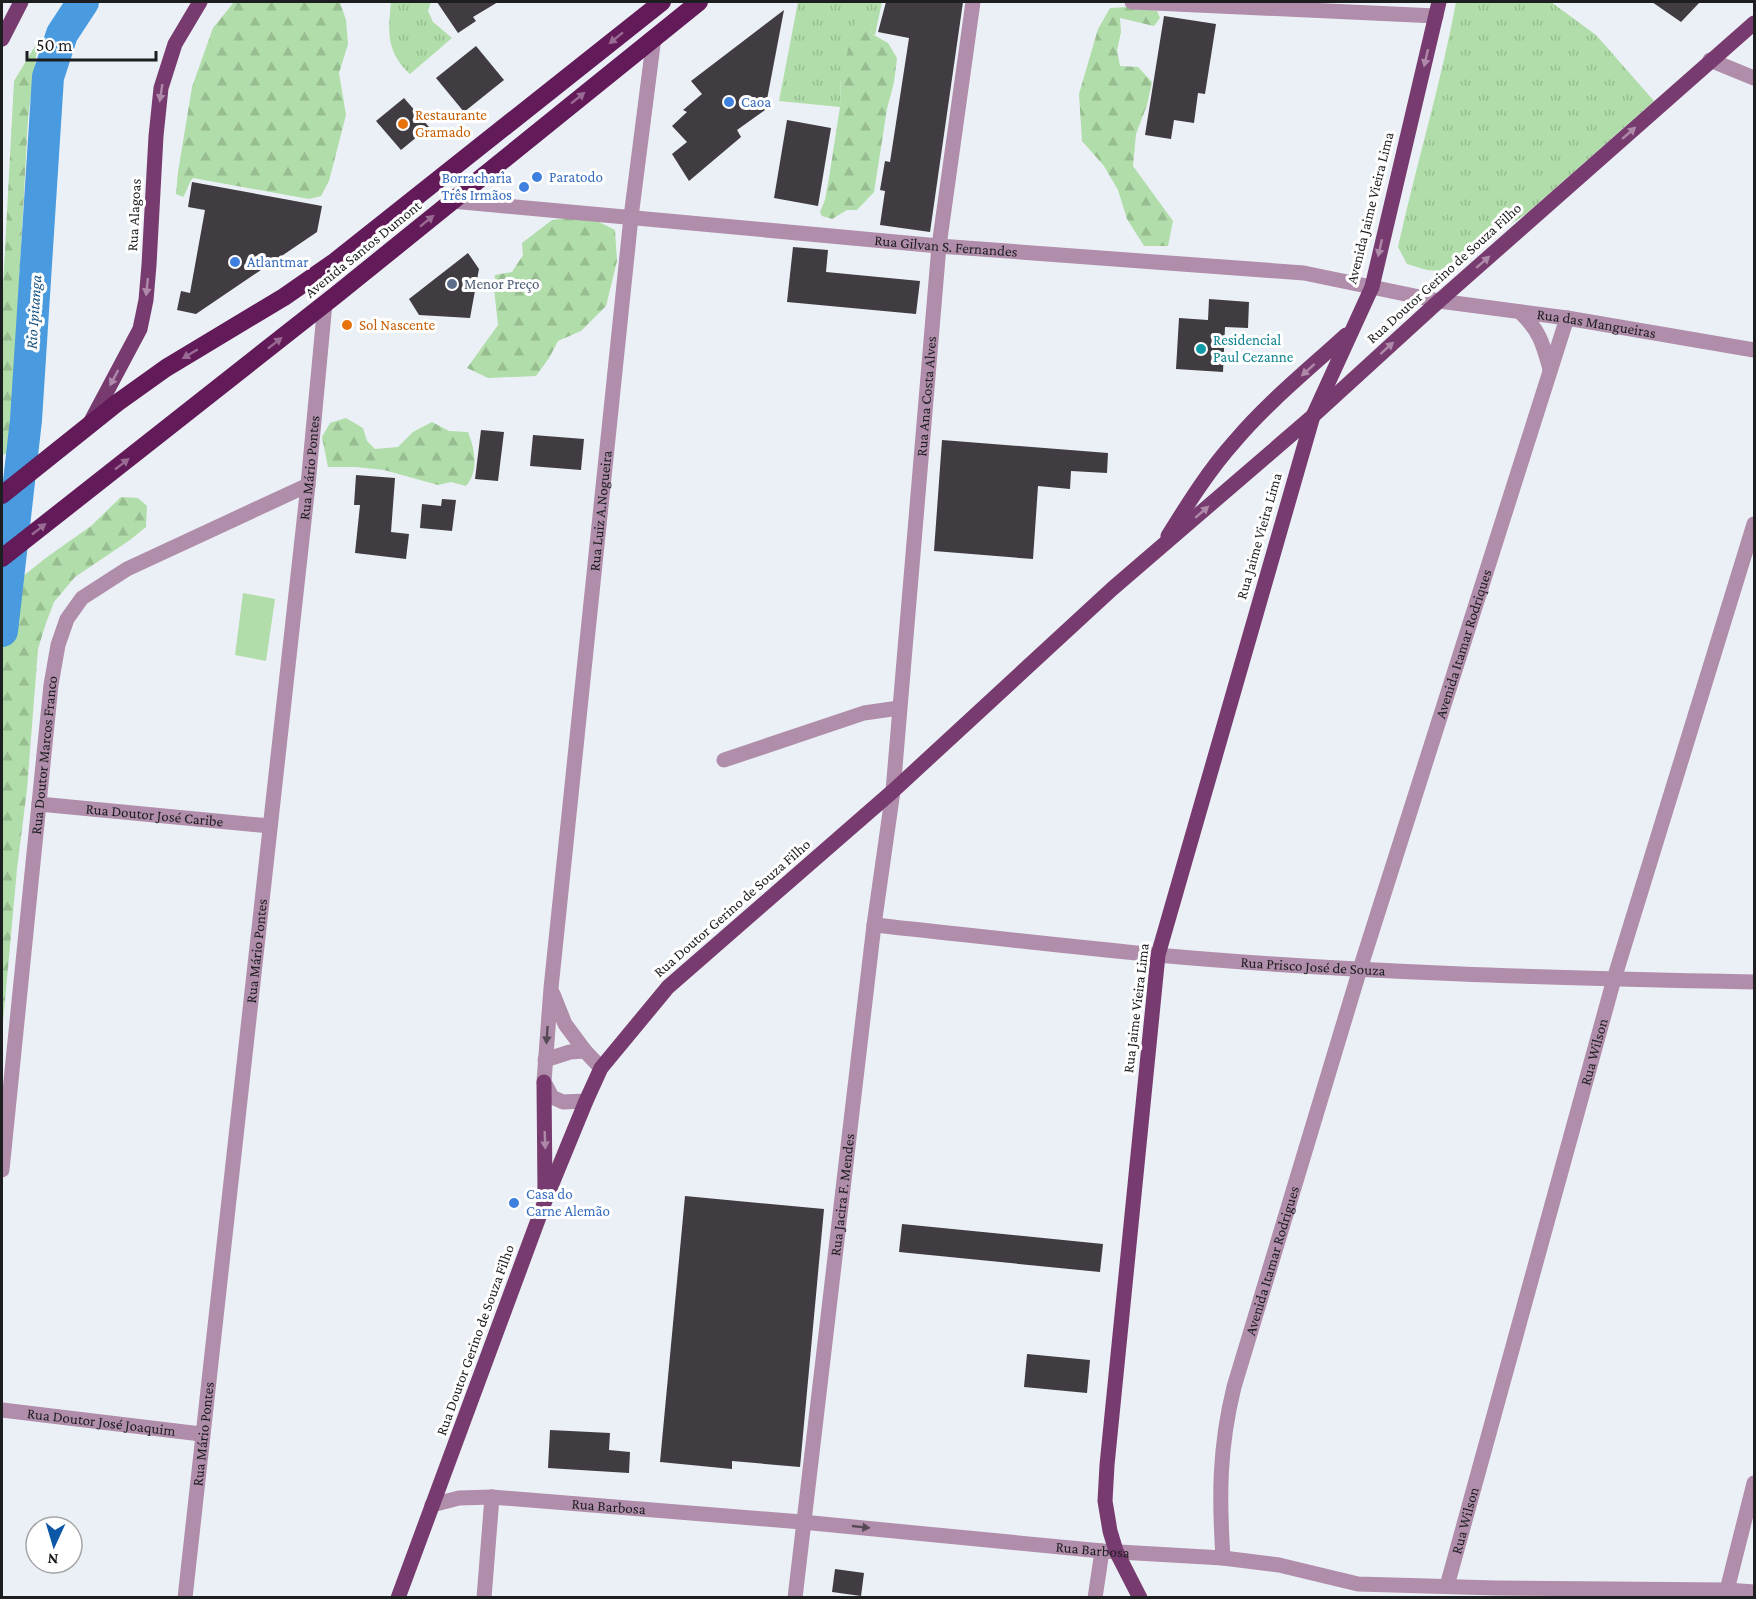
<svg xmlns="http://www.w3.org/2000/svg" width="1756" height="1599" viewBox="0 0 1756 1599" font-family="'Crimson Pro',serif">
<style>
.grass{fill:url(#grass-tufts)}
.forest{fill:url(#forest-firs)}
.pitch{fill:#b0dda9}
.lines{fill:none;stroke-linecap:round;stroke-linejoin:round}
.river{stroke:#499ade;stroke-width:32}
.building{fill:#403c41}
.minor{stroke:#b08daa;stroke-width:15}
.major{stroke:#783b6f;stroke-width:15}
.highway{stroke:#621a59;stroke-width:18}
.oneway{fill:#996a93}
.oneway2{fill:#ae89a9}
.oneway3{fill:#574a57}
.shop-dot{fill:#3f7fe0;stroke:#fff;stroke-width:2}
.food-dot{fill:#e8710a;stroke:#fff;stroke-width:2}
.service-dot{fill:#5c6f8a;stroke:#fff;stroke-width:2}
.culture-dot{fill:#0f9aa8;stroke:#fff;stroke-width:2}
.labels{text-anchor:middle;stroke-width:6;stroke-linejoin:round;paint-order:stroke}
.shop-label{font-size:15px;fill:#366cbe;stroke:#fff;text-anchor:start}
.food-label{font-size:15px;fill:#c56008;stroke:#fff;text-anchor:start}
.street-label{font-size:15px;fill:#1c1e20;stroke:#fff}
.service-label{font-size:15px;fill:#4e5e75;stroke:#fff;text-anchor:start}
.culture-label{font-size:15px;fill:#0d838f;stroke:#fff;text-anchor:start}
.water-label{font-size:16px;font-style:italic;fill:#195380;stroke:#fff}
</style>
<defs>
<pattern id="grass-tufts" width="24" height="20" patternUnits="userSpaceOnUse" patternTransform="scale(1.5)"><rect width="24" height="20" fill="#b0dda9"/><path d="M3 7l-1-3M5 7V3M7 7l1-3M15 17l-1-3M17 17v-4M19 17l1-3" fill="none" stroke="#97bd91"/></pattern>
<pattern id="forest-firs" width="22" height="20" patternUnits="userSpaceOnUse" patternTransform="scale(1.5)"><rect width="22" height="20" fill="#b0dda9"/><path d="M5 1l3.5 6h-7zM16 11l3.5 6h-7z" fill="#97bd91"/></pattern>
</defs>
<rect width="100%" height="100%" fill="#ebf0f6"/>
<g class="grass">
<path d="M391 2H431L428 11 433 22 452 38 410 74C386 52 388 31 391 2Z"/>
<path d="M798 2H882L875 35 872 34 870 21 841 77 840 107 779 101Z"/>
<path d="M1456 2H1551L1596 35 1654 101 1526 214 1439 271 1427 270 1407 264 1398 247C1416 165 1441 84 1456 2Z"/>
</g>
<g class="forest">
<path d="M234 2H340L346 20 348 44 339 73 346 115 329 181 321 196 309 199 193 178C188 183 188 190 183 197L176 194 178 172 192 87 213 28Z"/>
<path d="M1129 7 1157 11 1160 18 1154 26 1120 18 1121 32 1117 50 1120 66 1138 67 1152 82 1147 105 1136 134 1133 166 1173 221 1168 246H1144L1127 219 1118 190 1104 166 1082 141 1079 94 1098 29 1110 8Z"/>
<path d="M866 12 870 21 872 34 888 43 897 58 894 82 887 109 874 192 857 210H847L832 219 822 216 820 212 825 200 829 178 840 107 841 77 856 18Z"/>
<path d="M38 41 28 118 10 453 2 455V306L14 81Z"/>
<path d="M568 218 597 221 615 230 617 261 606 306 581 331 558 341 549 358 536 376 488 378 467 368 498 325 494 289 495 275 512 272 523 255 522 243 552 220Z"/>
<path d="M346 418 363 428 367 441 375 449 398 447 413 432 432 422 449 431 468 432C475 449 479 472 466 486L451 482 438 485 384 470 356 467H328L322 437 330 423Z"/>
<path d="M121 497 138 498 147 506 146 527 130 540 75 577 54 602 46 623 38 649 27 789 17 869 2 1033V593L47 557 91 526Z"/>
</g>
<path class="pitch" d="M243 593 275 599 266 661 235 655Z"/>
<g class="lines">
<path class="river" d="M2 631 26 420 48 77 62 34 83 2"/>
</g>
<g class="building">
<path d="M437 2H498L473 17 476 21 458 33Z"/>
<path d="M886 2H963L930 232 880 225 885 191 880 190 885 161 890 162 909 38 878 32Z"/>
<path d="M1652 2H1700L1681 22Z"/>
<path d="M784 10 765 110 737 130 741 137 689 181 672 154 687 142 672 126 687 112 683 110 702 94 691 81Z"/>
<path d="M1164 16 1216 24 1205 94 1198 93 1194 123 1174 120 1171 139 1145 135Z"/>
<path d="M476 46 504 80 464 112 436 78Z"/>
<path d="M404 98 429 127 401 150 376 121Z"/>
<path d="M787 120 831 128 818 206 774 198Z"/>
<path d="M192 182 322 206 317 232 196 314 177 310 181 291 190 293 205 210 188 207Z"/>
<path d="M793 247 828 250 826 272 920 281 916 314 787 302Z"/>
<path d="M468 253 479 269 470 318 419 315 409 299Z"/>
<path d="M1209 299 1249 302 1248 328 1225 327 1223 372 1176 369 1179 318 1208 320Z"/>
<path d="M481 430 504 432 498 481 475 479Z"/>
<path d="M533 435 584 439 581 470 530 466Z"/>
<path d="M942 440 1108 453 1107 473 1071 471 1070 489 1038 486 1033 559 934 551Z"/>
<path d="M356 475 395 478 391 532 409 534 406 559 355 553 360 505H354Z"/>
<path d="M442 499 456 500 452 531 420 528 422 504 441 506Z"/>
<path d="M685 1196 824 1209 800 1467 732 1461V1469L660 1462Z"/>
<path d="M902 1224 1103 1244 1100 1272 899 1252Z"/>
<path d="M1027 1354 1090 1360 1087 1393 1024 1387Z"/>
<path d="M550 1430 610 1433 609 1450 630 1452 629 1473 548 1468Z"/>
<path d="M835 1569 864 1573 861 1596 832 1592Z"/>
</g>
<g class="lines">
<g class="minor">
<path d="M1132 2 1436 16"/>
<path d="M1710 60 1754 78"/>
<path id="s1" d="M452 201 939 246 1304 273 1439 301 1567 318 1754 350"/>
<path d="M1520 312C1540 331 1543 344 1550 369"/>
<path d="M724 760 864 713 899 708"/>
<path id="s2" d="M39 804 270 826"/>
<path id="s3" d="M874 925C968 935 1063 946 1157 955 1356 973 1556 978 1754 982"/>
<path d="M553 994 565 1024 585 1051"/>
<path d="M545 1060 570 1052 585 1051 601 1068"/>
<path id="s4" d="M586 1101 563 1102 552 1097 544 1082 551 988 631 217 654 37"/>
<path id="s5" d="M2 1170 51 685 58 645 67 619 82 598 127 569 308 485"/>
<path id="s6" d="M2 1410 201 1434"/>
<path id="s7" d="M432 1505 459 1498 492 1497 802 1522 1102 1551 1223 1558 1279 1565 1358 1584 1496 1588 1727 1590 1754 1592"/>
<path id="s8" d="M1223 1558C1219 1496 1219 1448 1234 1387L1360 969 1567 318"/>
<path id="s9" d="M1447 1586 1614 979 1754 524"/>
<path d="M1727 1590 1754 1483"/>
<path id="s10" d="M185 1598 308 485 325 303"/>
<path d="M484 1598 492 1497"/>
<path id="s11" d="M795 1598 874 925 893 791 939 246 973 2"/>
<path d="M1095 1598 1102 1551"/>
</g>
<g class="major">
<path d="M2 39 21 2"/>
<path d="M90 423 140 329 146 300 149 265 156 136 161 88 175 44 200 2"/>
<path d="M1168 536C1189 502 1209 470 1235 441 1268 402 1309 369 1346 335"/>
<path d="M544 1082 545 1193"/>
<path d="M398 1598 545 1201 586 1101 601 1068 668 987 893 791 1112 589 1313 416 1439 301 1754 23"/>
<path d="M1140 1598 1116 1551 1110 1531 1105 1501 1107 1465 1158 955 1313 416 1372 287 1439 2"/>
</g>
<g class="highway">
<path d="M2 495 117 403 166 368 284 297 333 263 662 2"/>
<path d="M2 558 336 295 699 2"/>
</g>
</g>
<defs><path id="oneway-solid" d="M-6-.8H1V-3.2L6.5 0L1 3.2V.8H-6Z" transform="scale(1.5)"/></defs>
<g class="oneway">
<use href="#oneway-solid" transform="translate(616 38) rotate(141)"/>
<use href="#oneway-solid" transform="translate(578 98) rotate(-39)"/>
<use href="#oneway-solid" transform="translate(427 221) rotate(-39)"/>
<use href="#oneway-solid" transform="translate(275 343) rotate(-38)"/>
<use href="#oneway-solid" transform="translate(190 354) rotate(149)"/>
<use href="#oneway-solid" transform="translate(122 464) rotate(-38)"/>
<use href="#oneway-solid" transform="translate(39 529) rotate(-38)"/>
</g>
<g class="oneway2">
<use href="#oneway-solid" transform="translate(1426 58) rotate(103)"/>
<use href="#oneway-solid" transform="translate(161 93) rotate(99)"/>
<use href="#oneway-solid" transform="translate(1629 133) rotate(-41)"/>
<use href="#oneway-solid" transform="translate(1380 248) rotate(103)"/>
<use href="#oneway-solid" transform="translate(1483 262) rotate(-41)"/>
<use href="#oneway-solid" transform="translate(147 287) rotate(96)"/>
<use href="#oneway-solid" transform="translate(1387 348) rotate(-42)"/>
<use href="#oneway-solid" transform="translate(1308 370) rotate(138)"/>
<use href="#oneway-solid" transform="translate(114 378) rotate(118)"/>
<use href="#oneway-solid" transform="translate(1202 512) rotate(-41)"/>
<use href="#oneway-solid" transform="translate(545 1140) rotate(88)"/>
</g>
<g class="oneway3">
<use href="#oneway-solid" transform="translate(547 1035) rotate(94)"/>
<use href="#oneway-solid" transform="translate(861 1527) rotate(6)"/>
</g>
<g class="shop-dot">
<circle cx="729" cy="102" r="6"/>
<circle cx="537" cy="177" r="6"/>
<circle cx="524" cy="187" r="6"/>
<circle cx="235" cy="262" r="6"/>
<circle cx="514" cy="1203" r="6"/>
</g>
<g class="food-dot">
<circle cx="403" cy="124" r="6"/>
<circle cx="347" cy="325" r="6"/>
</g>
<circle class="service-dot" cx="452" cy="284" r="6"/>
<circle class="culture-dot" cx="1201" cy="349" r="6"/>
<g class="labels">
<g class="shop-label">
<text x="741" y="107">Caoa</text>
<text x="549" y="182">Paratodo</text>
<text x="512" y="183" text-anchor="end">Borracharia<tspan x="512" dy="17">Três Irmãos</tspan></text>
<text x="247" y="267">Atlantmar</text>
<text x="526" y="1199">Casa do<tspan x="526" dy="17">Carne Alemão</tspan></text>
</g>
<g class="food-label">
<text x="415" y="120">Restaurante<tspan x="415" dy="17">Gramado</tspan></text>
<text x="359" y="330">Sol Nascente</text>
</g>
<g class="street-label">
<text transform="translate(1370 208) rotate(-76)" y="5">Avenida Jaime Vieira Lima</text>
<text transform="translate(134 215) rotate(-87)" y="5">Rua Alagoas</text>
<text dy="5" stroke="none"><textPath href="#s1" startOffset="496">Rua Gilvan S. Fernandes</textPath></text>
<text transform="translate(363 249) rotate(-39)" y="5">Avenida Santos Dumont</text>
<text transform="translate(1444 273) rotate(-42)" y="5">Rua Doutor Gerino de Souza Filho</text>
<text dy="5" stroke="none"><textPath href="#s1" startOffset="1152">Rua das Mangueiras</textPath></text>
<text dy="5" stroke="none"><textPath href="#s11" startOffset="1209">Rua Ana Costa Alves</textPath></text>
<text dy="5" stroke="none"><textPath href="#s10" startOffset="1137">Rua Mário Pontes</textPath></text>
<text dy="5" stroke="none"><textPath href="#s4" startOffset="626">Rua Luiz A.Nogueira</textPath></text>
<text transform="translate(1259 536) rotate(-74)" y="5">Rua Jaime Vieira Lima</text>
<text dy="5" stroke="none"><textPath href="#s8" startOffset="950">Avenida Itamar Rodriques</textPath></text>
<text dy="5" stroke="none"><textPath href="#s5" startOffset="417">Rua Doutor Marcos Franco</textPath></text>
<text dy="5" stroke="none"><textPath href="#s2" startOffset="116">Rua Doutor José Caribe</textPath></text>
<text transform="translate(732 908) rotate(-41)" y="5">Rua Doutor Gerino de Souza Filho</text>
<text dy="5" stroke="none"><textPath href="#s10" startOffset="651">Rua Mário Pontes</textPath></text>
<text dy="5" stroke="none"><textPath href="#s3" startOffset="441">Rua Prisco José de Souza</textPath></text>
<text transform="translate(1136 1008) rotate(-83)" y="5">Rua Jaime Vieira Lima</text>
<text dy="5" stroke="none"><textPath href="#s9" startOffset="554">Rua Wilson</textPath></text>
<text dy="5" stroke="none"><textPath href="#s11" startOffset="406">Rua Jacira F. Mendes</textPath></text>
<text dy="5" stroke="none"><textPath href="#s8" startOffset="304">Avenida Itamar Rodrigues</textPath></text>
<text transform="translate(475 1340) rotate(-70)" y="5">Rua Doutor Gerino de Souza Filho</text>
<text dy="5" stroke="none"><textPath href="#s6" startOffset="100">Rua Doutor José Joaquim</textPath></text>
<text dy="5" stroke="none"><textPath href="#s10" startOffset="165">Rua Mário Pontes</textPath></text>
<text dy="5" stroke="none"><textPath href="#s7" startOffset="178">Rua Barbosa</textPath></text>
<text dy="5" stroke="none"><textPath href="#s9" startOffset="68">Rua Wilson</textPath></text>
<text dy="5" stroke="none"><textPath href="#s7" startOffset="664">Rua Barbosa</textPath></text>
</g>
<g class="service-label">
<text x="464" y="289">Menor Preço</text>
</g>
<g class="culture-label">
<text x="1213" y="345">Residencial<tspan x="1213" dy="17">Paul Cezanne</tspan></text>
</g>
<g class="water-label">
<text transform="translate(33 312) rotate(-86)" y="6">Rio Ipitanga</text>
</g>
</g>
<rect width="1756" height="1599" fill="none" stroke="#1c1e20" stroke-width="6"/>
<g transform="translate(54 1545) rotate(184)"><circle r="28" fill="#ffffff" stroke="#a4a5a6" stroke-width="1.5"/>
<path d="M0-4.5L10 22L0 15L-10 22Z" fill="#0c58a7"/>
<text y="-9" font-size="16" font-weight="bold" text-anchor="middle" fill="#1c1e20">N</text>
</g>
<path d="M27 51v9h129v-9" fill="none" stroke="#1c1e20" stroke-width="3"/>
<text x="36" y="51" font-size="18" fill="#1c1e20" stroke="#ffffff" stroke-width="4.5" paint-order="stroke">50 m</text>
</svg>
